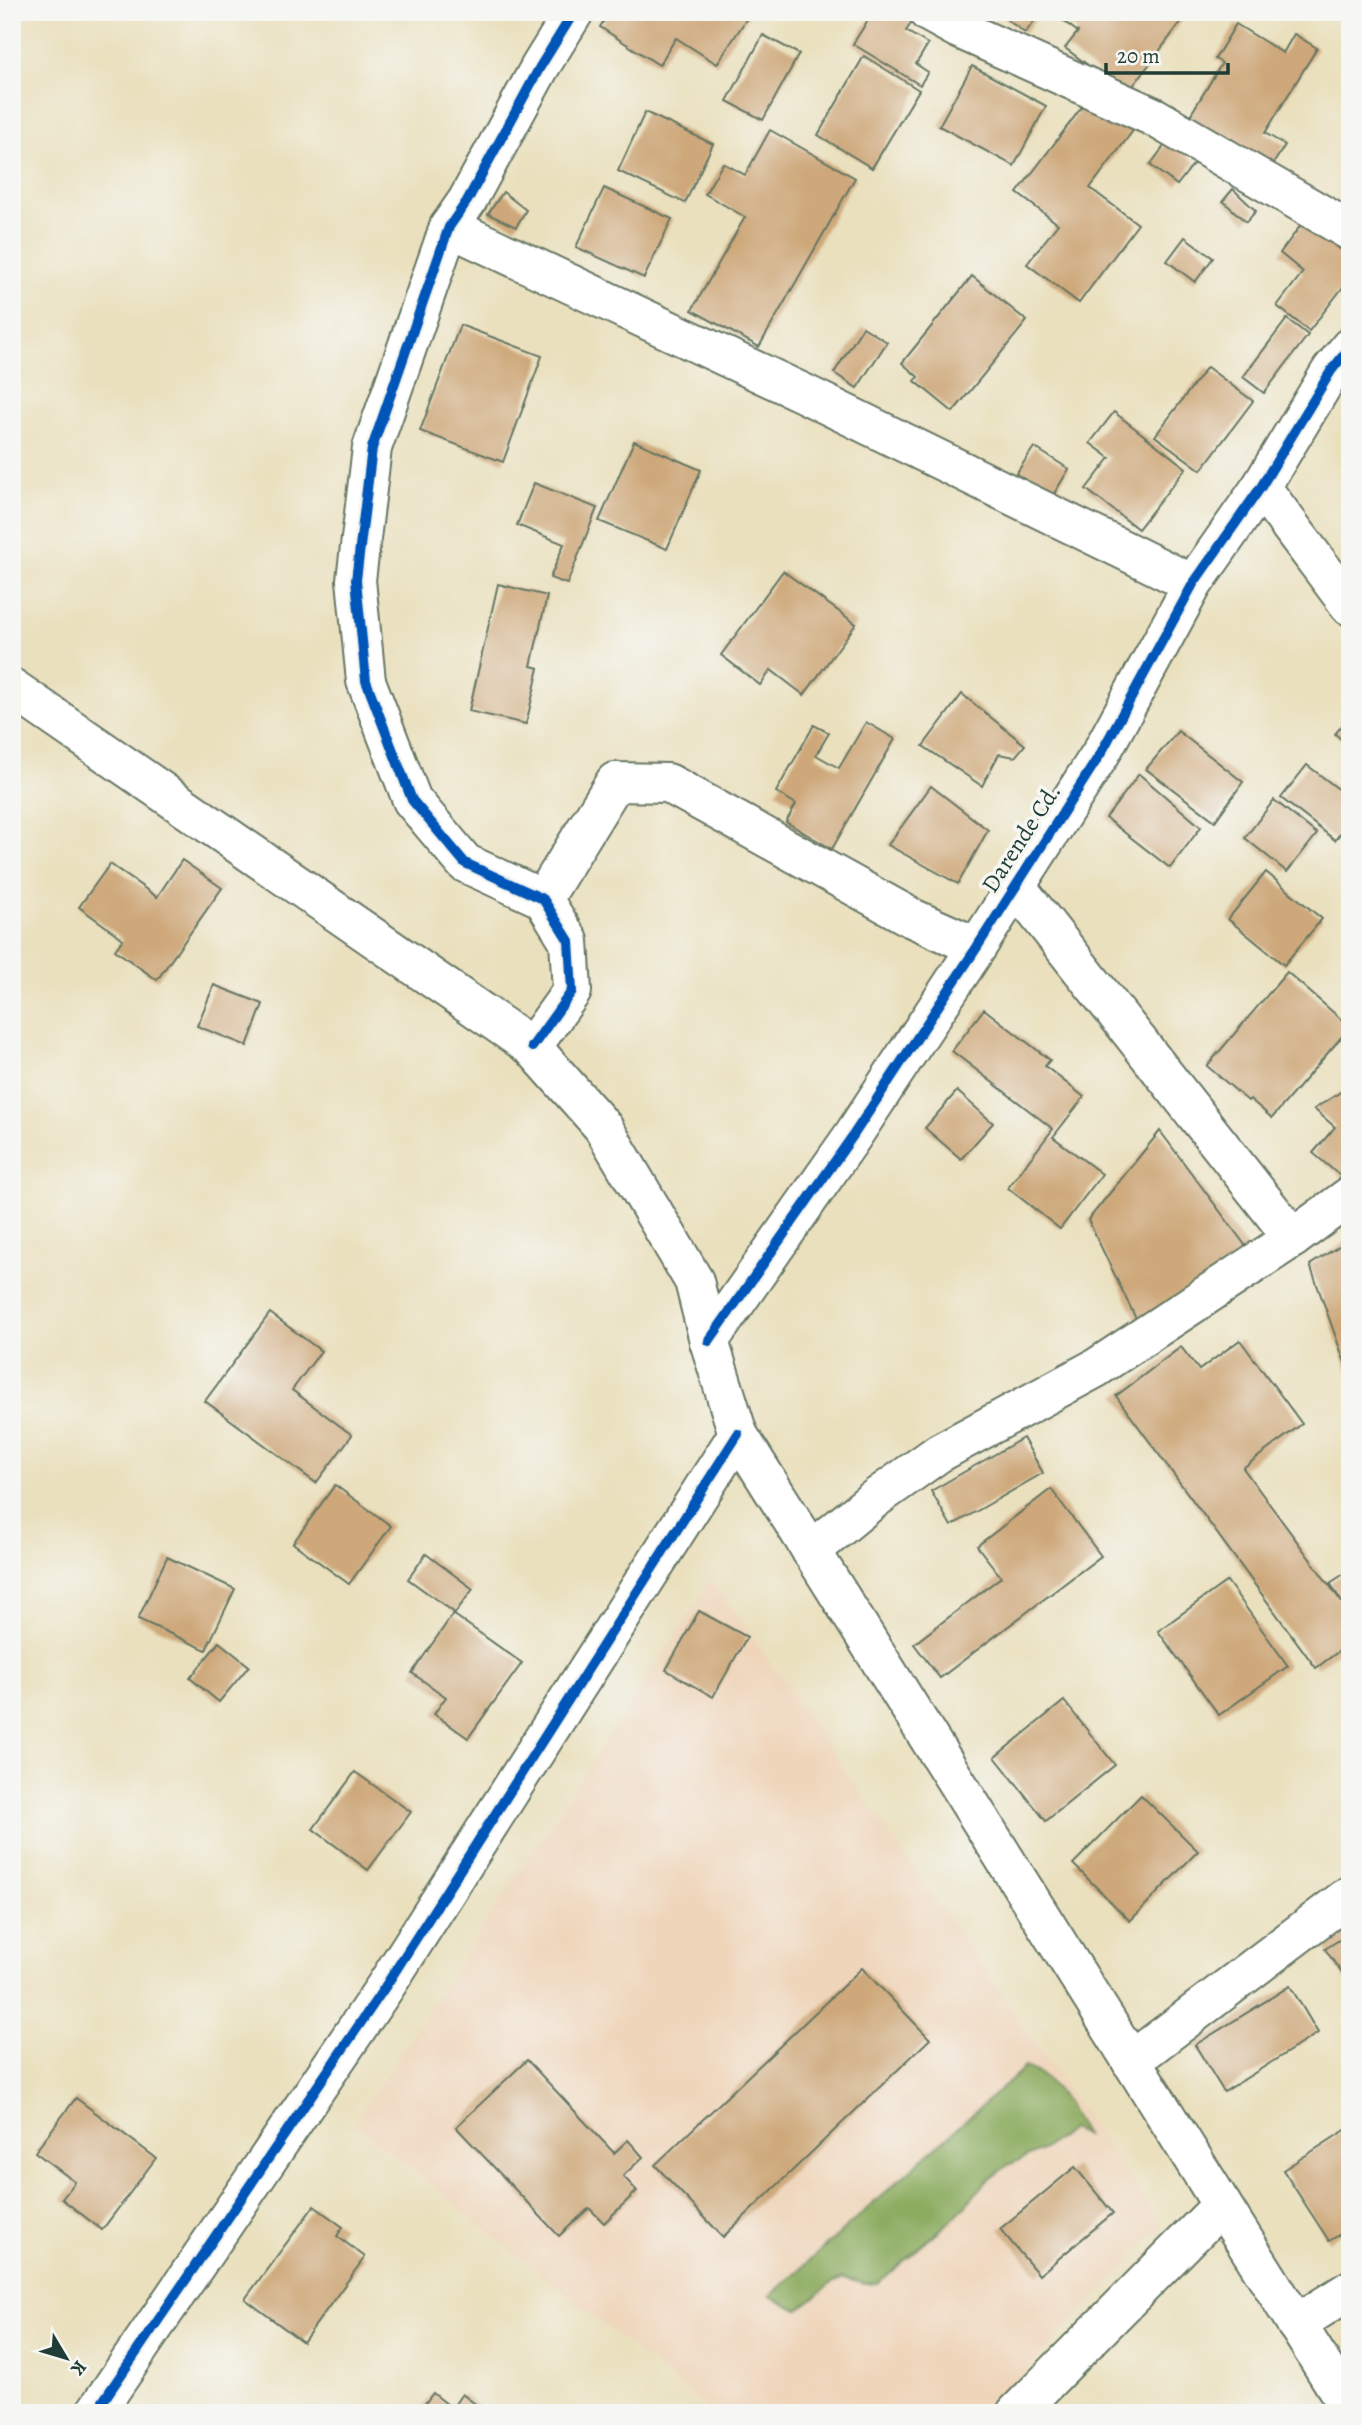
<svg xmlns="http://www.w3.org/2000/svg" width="1362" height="2425" viewBox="0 0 1362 2425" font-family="Alegreya,serif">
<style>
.built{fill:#efd6bb}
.forest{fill:#8cac60;stroke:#56744a;stroke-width:2}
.building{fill:#cea87a}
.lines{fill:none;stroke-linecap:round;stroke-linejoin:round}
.street-casing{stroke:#667664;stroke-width:42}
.secondary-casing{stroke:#667664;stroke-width:42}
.street{stroke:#fff;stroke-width:38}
.secondary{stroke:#fff;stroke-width:38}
.cycleway-casing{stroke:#f6f6f2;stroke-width:15}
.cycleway{stroke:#0057b8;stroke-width:10}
.labels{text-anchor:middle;stroke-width:7;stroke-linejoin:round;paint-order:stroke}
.street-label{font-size:24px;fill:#1f3d34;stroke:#f6f6f2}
</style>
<rect width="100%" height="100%" fill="#f6f6f2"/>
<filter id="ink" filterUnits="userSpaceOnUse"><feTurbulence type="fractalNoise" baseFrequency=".0143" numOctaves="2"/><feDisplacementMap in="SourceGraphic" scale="14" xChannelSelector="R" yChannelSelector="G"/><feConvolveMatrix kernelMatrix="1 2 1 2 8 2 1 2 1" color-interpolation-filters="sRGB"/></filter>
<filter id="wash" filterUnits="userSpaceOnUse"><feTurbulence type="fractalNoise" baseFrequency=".00686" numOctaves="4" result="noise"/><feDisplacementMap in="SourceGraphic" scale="28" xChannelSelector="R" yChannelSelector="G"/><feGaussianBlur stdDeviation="1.57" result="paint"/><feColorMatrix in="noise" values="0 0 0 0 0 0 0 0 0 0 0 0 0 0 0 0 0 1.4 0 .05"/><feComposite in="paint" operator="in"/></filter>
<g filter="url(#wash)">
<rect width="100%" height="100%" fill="#eae0bd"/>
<path class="built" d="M712 1579 1162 2225 988 2413H713L354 2123Z"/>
<path class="forest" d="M1025 2067C1055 2076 1069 2109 1085 2135L1071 2129 1044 2149 1008 2165 987 2181 955 2217 878 2283 864 2284 843 2278 832 2283 798 2310 770 2296Z"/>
<g id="blocks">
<g class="building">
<path d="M609 12H751L717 64 676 38 659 65 600 27Z"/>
<path d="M873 12H895L912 22 906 31 928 44 916 64 928 72 920 85 853 44Z"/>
<path d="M997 12H1041L1025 33Z"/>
<path d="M1051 12H1185L1187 14 1127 94 1065 48 1078 32Z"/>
<path d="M1236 24 1283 53 1294 34 1317 48 1265 133 1285 145 1270 169 1188 119 1222 63 1215 59Z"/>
<path d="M763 35 799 54 763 120 727 101Z"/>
<path d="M864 56 919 90 872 168 818 135Z"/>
<path d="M972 66 1046 106 1014 166 939 126Z"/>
<path d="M1091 95 1135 128 1090 188 1138 224 1079 303 1027 264 1058 224 1017 193Z"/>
<path d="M645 112 713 144 685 203 618 171Z"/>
<path d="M770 130 855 178 759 347 692 310 745 217 705 194 723 163 745 175Z"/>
<path d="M1168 141 1195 162 1177 185 1150 165Z"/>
<path d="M604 188 672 219 644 278 576 247Z"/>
<path d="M1233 189 1256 211 1246 222 1223 201Z"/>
<path d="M503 192 526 210 516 227 488 214Z"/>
<path d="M1304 221 1350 257V278L1309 331 1277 306 1303 272 1280 253Z"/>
<path d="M1185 237 1213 258 1195 282 1167 261Z"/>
<path d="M972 276 1027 321 953 412 915 381 918 377 902 363Z"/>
<path d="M1287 319 1308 335 1264 393 1243 377Z"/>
<path d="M460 325 542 356 503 462 420 431Z"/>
<path d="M863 327 887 342 857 388 834 373Z"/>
<path d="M1207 367 1253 401 1201 470 1155 436Z"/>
<path d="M1114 412 1186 468 1138 529 1086 489 1110 458 1090 443Z"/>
<path d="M634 441 701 470 667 549 599 521Z"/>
<path d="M1034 447 1069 469 1052 497 1016 474Z"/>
<path d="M534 483 597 508 567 584 550 578 564 544 517 525Z"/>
<path d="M783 571 856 624 804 695 771 670 760 685 721 655Z"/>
<path d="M498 584 547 596 531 666 539 668 526 724 469 711Z"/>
<path d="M962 694 1025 745 1015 757 999 754 982 786 923 746Z"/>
<path d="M1350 716V747L1335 734Z"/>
<path d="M866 722 895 739 832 849 786 822 796 804 776 792 814 725 829 733 816 755 839 768Z"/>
<path d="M1178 731 1243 782 1215 821 1146 769Z"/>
<path d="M1307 765 1350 798V821L1335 840 1281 798Z"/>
<path d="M1139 774 1201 827 1170 868 1106 818Z"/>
<path d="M931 786 988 830 958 884 888 845Z"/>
<path d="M1274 800 1317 834 1287 872 1245 838Z"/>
<path d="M182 860 222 888 157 980 115 950 123 939 79 907 110 864 157 897Z"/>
<path d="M1266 872 1322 919 1284 965 1228 919Z"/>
<path d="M1287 972 1350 1027 1272 1118 1250 1099 1248 1101 1207 1066Z"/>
<path d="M214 985 263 1004 247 1046 197 1026Z"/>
<path d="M984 1009 1050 1060 1045 1066 1084 1097 1053 1137 1102 1174 1060 1229 1008 1188 1053 1129 952 1051Z"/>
<path d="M1350 1086V1177L1346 1181 1313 1153 1335 1127 1314 1109Z"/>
<path d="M957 1091 993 1123 961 1159 925 1128Z"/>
<path d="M1160 1131 1251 1253 1140 1327 1088 1220Z"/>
<path d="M1350 1239V1374H1349L1310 1265Z"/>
<path d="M270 1313 321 1351 292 1390 352 1435 316 1483 205 1401Z"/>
<path d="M1240 1340 1302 1424 1243 1468 1343 1604 1330 1583 1350 1570V1643L1316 1668 1116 1396 1181 1347 1199 1370Z"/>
<path d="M1023 1438 1043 1473 951 1526 931 1491Z"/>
<path d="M335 1485 391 1526 349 1584 293 1543Z"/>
<path d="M1051 1489 1101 1556 940 1678 914 1644 1001 1577 977 1546Z"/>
<path d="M426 1554 473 1589 455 1613 408 1579Z"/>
<path d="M167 1557 235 1589 206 1650 138 1619Z"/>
<path d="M1227 1581 1288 1666 1219 1715 1158 1631Z"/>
<path d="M699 1611 747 1637 713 1697 666 1670Z"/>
<path d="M453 1614 522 1663 468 1738 434 1714 446 1697 412 1673Z"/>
<path d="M219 1642 249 1666 219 1702 190 1678Z"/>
<path d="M1064 1701 1115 1765 1046 1821 995 1757Z"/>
<path d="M355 1772 411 1812 368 1870 313 1829Z"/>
<path d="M1141 1795 1198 1851 1130 1921 1073 1864Z"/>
<path d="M1350 1933V1985L1325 1949Z"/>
<path d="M862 1968 930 2039 723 2237 655 2165Z"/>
<path d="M1290 1986 1318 2033 1224 2092 1195 2045Z"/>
<path d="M527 2060 614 2153 628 2140 643 2157 623 2176 637 2191 604 2223 589 2208 559 2236 456 2127Z"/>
<path d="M76 2098 156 2158 102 2230 62 2199 75 2182 35 2152Z"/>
<path d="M1350 2127V2228L1329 2241 1283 2170Z"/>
<path d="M1075 2167 1113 2213 1039 2275 1000 2229Z"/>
<path d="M314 2206 343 2227 337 2236 365 2257 303 2342 245 2299Z"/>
<path d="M433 2393 452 2408 462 2394 487 2413H418Z"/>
</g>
</g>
</g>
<g filter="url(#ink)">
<use href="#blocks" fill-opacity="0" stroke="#667664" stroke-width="2"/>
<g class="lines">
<defs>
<g id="street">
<path d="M928 12 959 29 1154 117 1350 231"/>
<path d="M449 227 803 393 1193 584"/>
<path d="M1261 487 1350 606"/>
<path d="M1015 885 1293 1238"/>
<path d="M543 899 615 782 668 783 912 918 977 947"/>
<path d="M532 1047 572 991 569 941 543 899 465 863 412 800 366 681 356 580 372 448 449 227 467 201 540 67 574 12"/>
<path d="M811 1551 873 1500 939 1453 1096 1368 1293 1238 1350 1196"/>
<path d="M1131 2061 1350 1895"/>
<path d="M1296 2324 1350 2290"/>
<path d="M1016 2413 1222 2205"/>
</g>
<g id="secondary">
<path d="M12 688 532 1047 603 1127 694 1281 709 1341 738 1434 1350 2409"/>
<path d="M709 1341 852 1137 977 947 1101 753 1193 584 1261 487 1331 371 1350 347"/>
<path d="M95 2413 385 1987 738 1434"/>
</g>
</defs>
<use href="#street" class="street-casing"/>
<use href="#secondary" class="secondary-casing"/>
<use href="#street" class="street"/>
<use href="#secondary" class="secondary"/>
<defs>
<g id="cycleway">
<path d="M532 1047 572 991 569 941 543 899 465 863 412 800 366 681 356 580 372 448 449 227 467 201 540 67 574 12"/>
<path d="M709 1341 852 1137 977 947 1101 753 1193 584 1261 487 1331 371 1350 347"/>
<path d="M95 2413 385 1987 738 1434"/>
</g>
</defs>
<use href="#cycleway" class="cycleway-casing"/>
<use href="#cycleway" class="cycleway"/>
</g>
</g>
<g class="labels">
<g class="street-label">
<text transform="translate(1021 838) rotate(-57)" y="8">Darende Cd.</text>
</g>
</g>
<rect width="1362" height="2425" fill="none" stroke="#f6f6f2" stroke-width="42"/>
<g transform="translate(66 2358) rotate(128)" stroke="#f6f6f2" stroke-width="5" paint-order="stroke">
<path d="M0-5L12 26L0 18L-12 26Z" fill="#1f3d34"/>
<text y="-10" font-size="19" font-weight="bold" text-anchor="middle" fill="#1f3d34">K</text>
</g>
<path d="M1106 63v10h122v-10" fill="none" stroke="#1f3d34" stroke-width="3.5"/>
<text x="1117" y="63" font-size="21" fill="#1f3d34" stroke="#f6f6f2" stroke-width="5" paint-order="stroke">20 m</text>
</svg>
